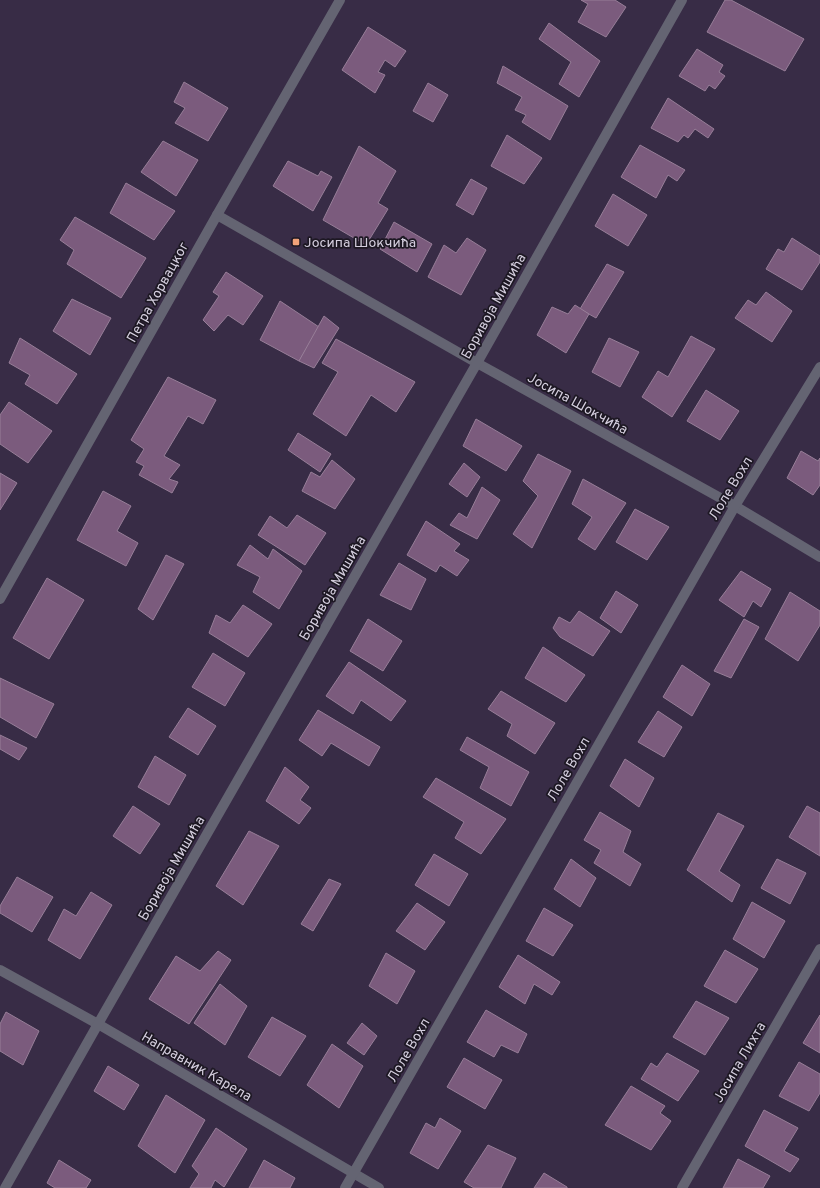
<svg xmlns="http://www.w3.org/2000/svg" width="820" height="1188" viewBox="0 0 820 1188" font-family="Overpass,sans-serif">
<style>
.building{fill:#7b5b7d;stroke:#977e98}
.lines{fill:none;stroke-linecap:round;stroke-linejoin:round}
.minor{stroke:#646472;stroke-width:10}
.poi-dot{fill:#f0a279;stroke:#1d1823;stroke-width:1.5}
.labels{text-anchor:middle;stroke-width:3.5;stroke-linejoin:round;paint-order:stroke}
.poi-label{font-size:14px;fill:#d4cede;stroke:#1d1823;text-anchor:start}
.street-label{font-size:14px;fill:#d4cede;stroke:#1d1823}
</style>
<rect width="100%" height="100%" fill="#382c46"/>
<g class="building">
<path d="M581 0H615L626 7 606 37 578 22 588 4Z"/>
<path d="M725 0H731L804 39 785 71 707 32Z"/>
<path d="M549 23 600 61 579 97 559 84 571 62 539 39Z"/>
<path d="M368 27 406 51 395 67 385 60 378 72 385 75 375 93 342 70Z"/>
<path d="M697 49 723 65 719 72 725 76 715 89 709 85 705 91 679 76Z"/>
<path d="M503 66 568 106 550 140 522 122 526 115 515 110 522 97 497 83Z"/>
<path d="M184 82 228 108 208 141 175 123 185 108 174 102Z"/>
<path d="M428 83 448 95 433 122 413 111Z"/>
<path d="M668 98 714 129 708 138 695 129 688 138 684 135 678 142 651 128Z"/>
<path d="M507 135 542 158 524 184 491 166Z"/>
<path d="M163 141 198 160 176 196 141 172Z"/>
<path d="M640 145 685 170 677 181 668 175 656 198 621 177Z"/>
<path d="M359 146 396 171 378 203 388 209 366 245 323 220Z"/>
<path d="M288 161 318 176 321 171 332 177 313 211 273 186Z"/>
<path d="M471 179 487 188 473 215 456 205Z"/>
<path d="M126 183 175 211 154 240 110 213Z"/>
<path d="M613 194 647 215 628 246 595 226Z"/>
<path d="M75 217 146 258 121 298 67 264 74 250 60 240Z"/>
<path d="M394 222 432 244 417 272 380 249Z"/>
<path d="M467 238 486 250 461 295 428 277 444 245 456 253Z"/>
<path d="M792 238 820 256V262L802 290 766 269 778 249 784 252Z"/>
<path d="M607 264 624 272 596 318 580 309Z"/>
<path d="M226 272 263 296 243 325 228 315 214 331 203 320 219 296 213 292Z"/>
<path d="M766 292 792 311 772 342 735 318 748 300 756 305Z"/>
<path d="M72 299 111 318 90 355 53 331Z"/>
<path d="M280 301 319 327 299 361 260 340Z"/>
<path d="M575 305 589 314 566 353 537 335 552 307 568 314Z"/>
<path d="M324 316 339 328 314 368 299 361Z"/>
<path d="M691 336 715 349 672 417 642 397 658 371 668 377Z"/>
<path d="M20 338 77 374 57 404 25 384 30 375 9 363Z"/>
<path d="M609 338 639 352 620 387 592 372Z"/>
<path d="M336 339 415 382 396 412 371 395 346 436 313 414 338 372 322 363Z"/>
<path d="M168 377 216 400 203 424 188 416 164 456 180 465 169 479 178 482 172 493 139 475 144 466 136 462 144 449 131 440Z"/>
<path d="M706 390 739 411 720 440 687 421Z"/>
<path d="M9 402 52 431 28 463 0 444V415Z"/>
<path d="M476 419 522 446 506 471 463 446Z"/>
<path d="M298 433 331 454 320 472 288 450Z"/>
<path d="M801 451 818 461 820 458V485L813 495 787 478Z"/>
<path d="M538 454 571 471 532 548 513 534 538 496 523 481Z"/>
<path d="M332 460 355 479 335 509 302 491 311 472 320 477Z"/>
<path d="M464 463 480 477 467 497 449 484Z"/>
<path d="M0 473 17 483 0 510Z"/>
<path d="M583 479 626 503 595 550 578 539 592 517 572 504Z"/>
<path d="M482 487 500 500 477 539 450 525 459 513 467 518Z"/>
<path d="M103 491 131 506 117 531 138 543 126 566 77 540Z"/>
<path d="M635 509 669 527 647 560 616 542Z"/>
<path d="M297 515 326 533 305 565 258 535 270 516 287 528Z"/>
<path d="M426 521 460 544 454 551 469 560 457 576 440 565 436 572 407 555Z"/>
<path d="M250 545 268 559 273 549 302 571 279 609 253 592 260 577 237 565Z"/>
<path d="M166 555 184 564 153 620 138 609Z"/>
<path d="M399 563 426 579 411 610 380 595Z"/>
<path d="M741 571 771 589 761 607 753 601 744 617 719 600Z"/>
<path d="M47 578 84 600 49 659 13 638Z"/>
<path d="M616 591 638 605 621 633 600 618Z"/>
<path d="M790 592 820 611V625L798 661 765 639Z"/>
<path d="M243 605 272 624 248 657 209 633 216 615 230 623Z"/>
<path d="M579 611 610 631 593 656 560 637 553 628 559 617 570 623Z"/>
<path d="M368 619 402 641 383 671 350 651Z"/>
<path d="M744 619 759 627 731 678 714 671Z"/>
<path d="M543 647 585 675 566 702 525 678Z"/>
<path d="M213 653 245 673 225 706 192 687Z"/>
<path d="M349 662 406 701 391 721 361 700 353 714 326 696Z"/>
<path d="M682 665 710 684 692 716 663 697Z"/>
<path d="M0 678 54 704 36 738 0 717Z"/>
<path d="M501 691 555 723 535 754 507 736 512 724 488 709Z"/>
<path d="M188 708 216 726 198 755 169 737Z"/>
<path d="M318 710 380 747 369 766 331 743 322 756 299 740Z"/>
<path d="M658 711 682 727 664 757 638 742Z"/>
<path d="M0 735 27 748 19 760 0 749Z"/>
<path d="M467 737 529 772 511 806 480 788 489 767 460 750Z"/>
<path d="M155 756 186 775 169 805 138 787Z"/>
<path d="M625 759 654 778 639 807 610 786Z"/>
<path d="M285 767 309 787 300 800 311 808 299 824 266 801Z"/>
<path d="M436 778 506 819 481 854 455 838 464 822 423 797Z"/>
<path d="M133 806 160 824 140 854 113 836Z"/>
<path d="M807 806 820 813V856L789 837Z"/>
<path d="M600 812 631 831 623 852 641 864 630 886 594 863 601 850 584 840Z"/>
<path d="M718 813 744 826 719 871 740 885 732 902 687 870Z"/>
<path d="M249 831 279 846 243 905 216 886Z"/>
<path d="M434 854 468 874 449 906 415 885Z"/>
<path d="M571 859 596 878 580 907 554 889Z"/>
<path d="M777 859 806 873 790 904 761 888Z"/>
<path d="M17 877 53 897 32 932 0 913V906Z"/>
<path d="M329 879 341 884 313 931 301 924Z"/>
<path d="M91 892 112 905 80 959 48 940 64 909 76 916Z"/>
<path d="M752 902 785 921 764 958 733 939Z"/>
<path d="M417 903 445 922 425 950 396 931Z"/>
<path d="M544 908 573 925 553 956 526 941Z"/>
<path d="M725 950 758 969 736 1003 704 986Z"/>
<path d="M218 951 231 960 189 1024 149 999 176 956 200 971Z"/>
<path d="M386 953 415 971 397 1004 369 986Z"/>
<path d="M518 955 560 982 552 995 534 984 525 1004 499 987Z"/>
<path d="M220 984 247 1006 225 1045 194 1023Z"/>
<path d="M696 1001 729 1018 705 1055 673 1037Z"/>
<path d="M486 1010 527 1034 518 1053 501 1045 494 1057 467 1042Z"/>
<path d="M6 1012 39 1031 23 1065 0 1051V1024Z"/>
<path d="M820 1015V1053L803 1043Z"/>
<path d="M272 1017 306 1036 280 1076 248 1057Z"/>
<path d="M362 1023 377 1036 364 1055 347 1043Z"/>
<path d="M332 1044 363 1066 339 1108 307 1085Z"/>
<path d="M667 1053 699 1071 678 1101 641 1079 651 1063 657 1067Z"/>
<path d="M464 1058 502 1080 485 1109 447 1087Z"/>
<path d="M799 1062 820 1074V1093L809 1111 779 1096Z"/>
<path d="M108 1066 139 1085 124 1110 94 1091Z"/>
<path d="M631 1086 665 1106 660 1113 671 1121 651 1150 605 1125Z"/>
<path d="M166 1095 205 1120 175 1173 138 1146Z"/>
<path d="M764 1110 798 1128 784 1151 799 1159 790 1172 745 1146Z"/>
<path d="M440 1118 461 1131 438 1169 410 1153 426 1123 435 1128Z"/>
<path d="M216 1128 247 1149 224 1187 215 1180 211 1188H190L199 1174 192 1166Z"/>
<path d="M488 1145 516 1158 501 1188H474L464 1182Z"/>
<path d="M738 1159 770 1176 763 1188H723Z"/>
<path d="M59 1160 91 1180 86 1188H55L47 1183Z"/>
<path d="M264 1160 295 1178 290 1188H249Z"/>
<path d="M544 1173 567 1187V1188H534Z"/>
</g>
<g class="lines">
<g class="minor">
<path d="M217 215 477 363 735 506 820 557"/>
<path d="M0 599 217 215 340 0"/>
<path d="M0 970 98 1024 379 1188"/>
<path d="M5 1188 98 1024 477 363 682 0"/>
<path d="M345 1188 735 506 820 367"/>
<path d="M682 1188 820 949"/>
</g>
</g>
<rect class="poi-dot" x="292" y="238" width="8" height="8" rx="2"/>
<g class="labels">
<g class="poi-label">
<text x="304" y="247">Јосипа Шокчића</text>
</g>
<g class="street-label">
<text transform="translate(157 292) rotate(-61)" y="5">Петра Хорвацког</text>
<text transform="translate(493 306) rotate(-61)" y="5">Боривоја Мишића</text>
<text transform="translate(578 403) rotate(29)" y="5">Јосипа Шокчића</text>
<text transform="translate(730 488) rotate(-59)" y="5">Лоле Вохл</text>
<text transform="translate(332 588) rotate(-60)" y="5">Боривоја Мишића</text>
<text transform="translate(568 769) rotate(-60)" y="5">Лоле Вохл</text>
<text transform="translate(171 868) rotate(-60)" y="5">Боривоја Мишића</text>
<text transform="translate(408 1050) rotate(-60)" y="5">Лоле Вохл</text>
<text transform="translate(739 1062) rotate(-60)" y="5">Јосипа Лихта</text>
<text transform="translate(197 1066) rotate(30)" y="5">Направник Карела</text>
</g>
</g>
</svg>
